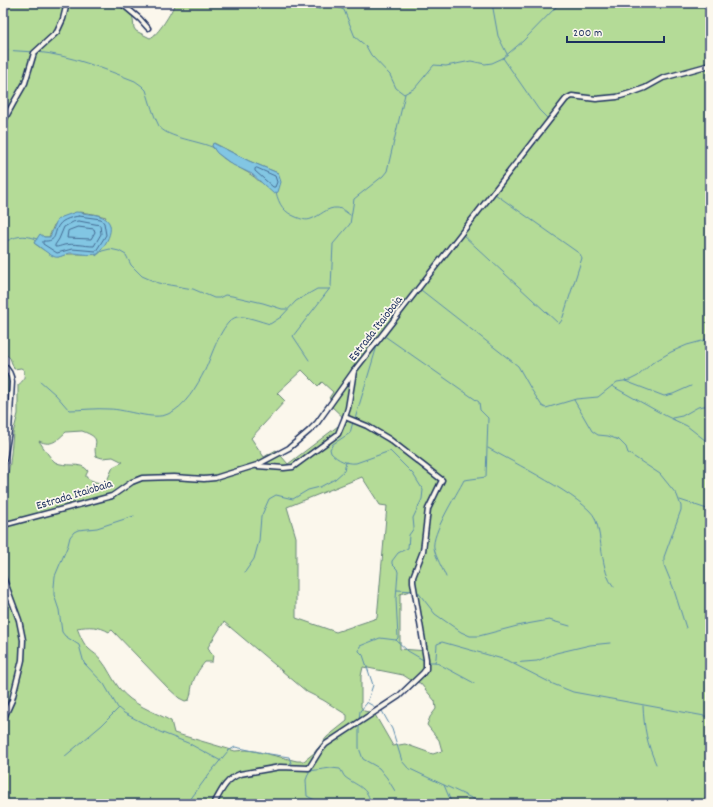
<svg xmlns="http://www.w3.org/2000/svg" width="713" height="807" viewBox="0 0 713 807" font-family="Dekko,sans-serif">
<style>
.green{fill:#b4db97;stroke:#68857a;fill-rule:evenodd}
.water{fill:#82c6e3;stroke:#598aae}
.lines{fill:none;stroke-linecap:round;stroke-linejoin:round}
.shore{stroke:#446b93;stroke-width:1}
.stream{stroke:#598aae;stroke-width:1}
.minor-casing{stroke:#1b2f5e;stroke-width:7}
.minor{stroke:#fbf7ec;stroke-width:4}
.labels{text-anchor:middle;stroke-width:3.5;stroke-linejoin:round;paint-order:stroke}
.street-label{font-size:12px;fill:#1b2f5e;stroke:#fbf7ec}
</style>
<rect width="100%" height="100%" fill="#fbf7ec"/>
<filter id="ink" filterUnits="userSpaceOnUse"><feTurbulence type="fractalNoise" baseFrequency=".025" numOctaves="2"/><feDisplacementMap in="SourceGraphic" scale="8" xChannelSelector="R" yChannelSelector="G"/><feConvolveMatrix kernelMatrix="1 2 1 2 8 2 1 2 1" color-interpolation-filters="sRGB"/></filter>
<g filter="url(#ink)">
<g class="green">
<path d="M3 3H131L134 28 136 31 150 38C158 35 172 12 175 3H302L314 8 324 5V3H710V804H3V501L10 463 13 433 18 414V385C24 381 25 377 24 370L21 368 14 369 10 358 3 352ZM214 143 249 161 278 173 260 182C245 167 224 165 212 146ZM80 212 94 214 106 217 84 254H67L58 257 42 249 34 243 40 235 44 237H49L54 225ZM302 370 318 386 322 382 333 392 329 398 333 401 330 405 346 420 288 464 276 450 264 457 251 438 285 401 277 393ZM82 431C104 439 92 442 96 456L102 458 113 457 123 462 113 467 106 483C100 484 91 481 86 477V475L88 471C82 461 65 468 55 462 49 457 44 448 39 441 52 447 57 440 66 432ZM362 477 380 505 387 506 377 618 336 632 296 618V537L287 507ZM413 590 428 651 400 649V594ZM224 622 307 692 323 700 347 715V721L327 737 314 753 304 761H297L255 751 246 750 235 751 174 733 171 721C153 711 132 705 119 688 112 679 108 668 101 660 98 655 93 653 89 649 83 644 80 635 77 628 89 626 99 626 109 632L112 630 168 688 179 698 185 701 189 700C191 695 191 691 192 686 194 677 199 669 205 662H212L213 655 210 652 208 647ZM363 667 403 675 414 682 420 683 435 701 436 709 430 717 427 725 439 740 442 751 433 754 405 744 393 746 374 713 364 711 361 707V676Z"/>
<path d="M3 364 10 374V403L3 452Z"/>
</g>
<g class="water">
<path d="M302 3H324L322 8 319 9Z"/>
<path d="M213 143 249 161 278 173 281 182 278 192 274 194 252 174 233 165 217 153 212 146Z"/>
<path d="M76 212C81 212 85 214 89 214 120 216 112 237 98 254 89 256 80 253 70 253 65 254 60 258 55 257 47 254 41 247 34 243L40 234 44 237H50L57 220 62 217Z"/>
</g>
<g class="lines">
<g class="shore">
<path d="M257 168 275 176 277 182 275 187H273L255 171V169Z"/>
<path d="M79 216 101 219 104 223 106 235 96 251 72 249 57 253 43 244V241C58 242 53 233 59 225 63 219 73 217 79 216Z"/>
<path d="M79 221 100 225 101 234 94 246C84 246 74 243 64 245 60 246 59 247 55 247V245L59 239 64 227 73 222Z"/>
<path d="M78 227 94 229 95 232 91 239 67 238 68 231Z"/>
</g>
<g class="stream">
<path d="M334 3 337 7 344 10 355 37 366 46 371 55 390 75 396 88 404 94 415 88 434 65 446 66 471 61 485 64 492 63 503 58 523 41 560 3"/>
<path d="M492 3 498 36 507 54"/>
<path d="M3 50 34 52"/>
<path d="M37 52C70 55 104 69 135 81L142 86 146 90C150 102 153 115 159 126 166 138 201 141 214 148"/>
<path d="M503 58 539 110 549 120"/>
<path d="M276 192C279 205 284 212 296 217 301 219 306 221 311 219 320 216 327 207 337 208 341 208 346 212 350 215"/>
<path d="M463 235 559 324 562 320 582 258 580 254 495 194"/>
<path d="M3 243C16 236 22 234 37 239"/>
<path d="M96 255V256L102 251 110 249 119 251 126 255 131 265 142 276 158 283 193 289 214 298H219L225 295 232 296 263 303 282 309H287"/>
<path d="M421 290 518 366 531 389 542 406 546 408 576 399 598 397 617 382 630 380 638 376 652 363 671 352 687 345 702 341 710 338"/>
<path d="M386 337 479 402 480 410 488 418 486 477 464 480C457 494 431 534 434 548 436 558 442 567 446 577"/>
<path d="M309 360 293 336 331 287 333 244 350 224 354 199 383 176 387 171 405 94"/>
<path d="M39 380 56 395 69 410C82 410 96 408 109 409 126 409 153 421 168 414 185 407 197 386 205 370 211 358 222 320 237 317 244 315 262 322 270 324L281 317 296 301 317 289H329"/>
<path d="M625 381 664 396 673 394 691 386"/>
<path d="M612 386 666 416 687 426 710 444"/>
<path d="M574 400 592 431 598 435 608 436 619 440 626 447 628 453 660 474 677 495 681 506V510L664 557V565L673 587 686 628"/>
<path d="M672 418 682 416 698 407 710 405"/>
<path d="M355 419 377 346 453 248"/>
<path d="M353 422 350 433 333 444 330 449 331 453C338 460 346 464 356 463L390 451 413 474 423 490 422 499 413 518 414 528 409 535 408 548 398 553 392 561V564L397 569 398 572 396 599 398 638 396 640"/>
<path d="M3 426 8 428"/>
<path d="M488 448C509 460 587 499 595 518 603 538 600 572 614 587"/>
<path d="M680 500 710 510"/>
<path d="M134 516 97 528 78 530 74 532 70 537 68 545 55 576 54 587V595L59 610 62 632 65 636 79 645 84 663 104 684 118 708 124 713 160 732 188 743 221 761"/>
<path d="M245 572 254 559 259 541 261 517 269 499 276 495 293 499 308 490 320 487 335 479 344 471 346 462"/>
<path d="M397 590 414 591"/>
<path d="M417 591 435 614 461 632 470 636H479L521 625 549 620 570 626"/>
<path d="M428 662H435L474 683"/>
<path d="M435 662 436 658 437 644 442 642 506 660 553 684 573 692 710 717"/>
<path d="M512 663 537 661 556 653 590 645 610 643"/>
<path d="M3 696 6 697"/>
<path d="M368 703 377 708"/>
<path d="M643 706C644 728 647 744 656 764"/>
<path d="M380 710 382 711 392 729 402 761 408 768 484 804"/>
<path d="M359 720 360 711 367 703 373 685 363 655 359 651 360 646 380 638 396 640 408 651 425 661"/>
<path d="M359 725V748L363 759 379 768 387 778 395 791"/>
<path d="M64 757 102 725 118 709"/>
<path d="M298 769 309 771 331 768 340 769C342 771 343 775 345 777 355 785 370 788 370 804"/>
<path d="M309 772 306 780 307 796 322 804"/>
<path d="M444 785 452 804"/>
<path d="M187 804 209 774 228 751 235 747 263 753 289 757 292 766"/>
</g>
<defs>
<g id="minor">
<path d="M121 3 140 19 148 28"/>
<path d="M3 122 14 102 25 83 34 53 57 32 63 19 67 3"/>
<path d="M3 365C9 370 11 374 12 382L9 431 3 465"/>
<path d="M257 466 284 468 293 467 338 434 345 417 348 408 354 371"/>
<path d="M3 525 112 496 132 482 142 478 174 477 204 479 215 478 257 465 289 448 309 431 317 423 354 371 566 99 572 96 596 99 617 97 634 92 645 88 663 78 710 65"/>
<path d="M3 577 19 620 23 640 22 660 12 700 3 720"/>
<path d="M214 804C221 791 226 779 240 774L280 767 309 768 319 752 326 744 399 696 423 673 426 669V659L413 582V577L423 551 428 509 442 480 389 439 367 426 345 417"/>
</g>
</defs>
<use href="#minor" class="minor-casing"/>
<use href="#minor" class="minor"/>
</g>
</g>
<g class="labels">
<g class="street-label">
<text transform="translate(375 328) rotate(-52)" y="4">Estrada Itaiobaia</text>
<text transform="translate(74 494) rotate(-17)" y="4">Estrada Itaiobaia</text>
</g>
</g>
<rect width="713" height="807" fill="none" stroke="#fbf7ec" stroke-width="16"/>
<rect x="8" y="8" width="697" height="791" fill="none" stroke="#1b2f5e" stroke-width="1.5" filter="url(#ink)"/>
<path d="M567 36v6h97v-6" fill="none" stroke="#1b2f5e" stroke-width="2"/>
<text x="573" y="36" font-size="12" fill="#1b2f5e" stroke="#fbf7ec" stroke-width="3" paint-order="stroke">200 m</text>
</svg>
